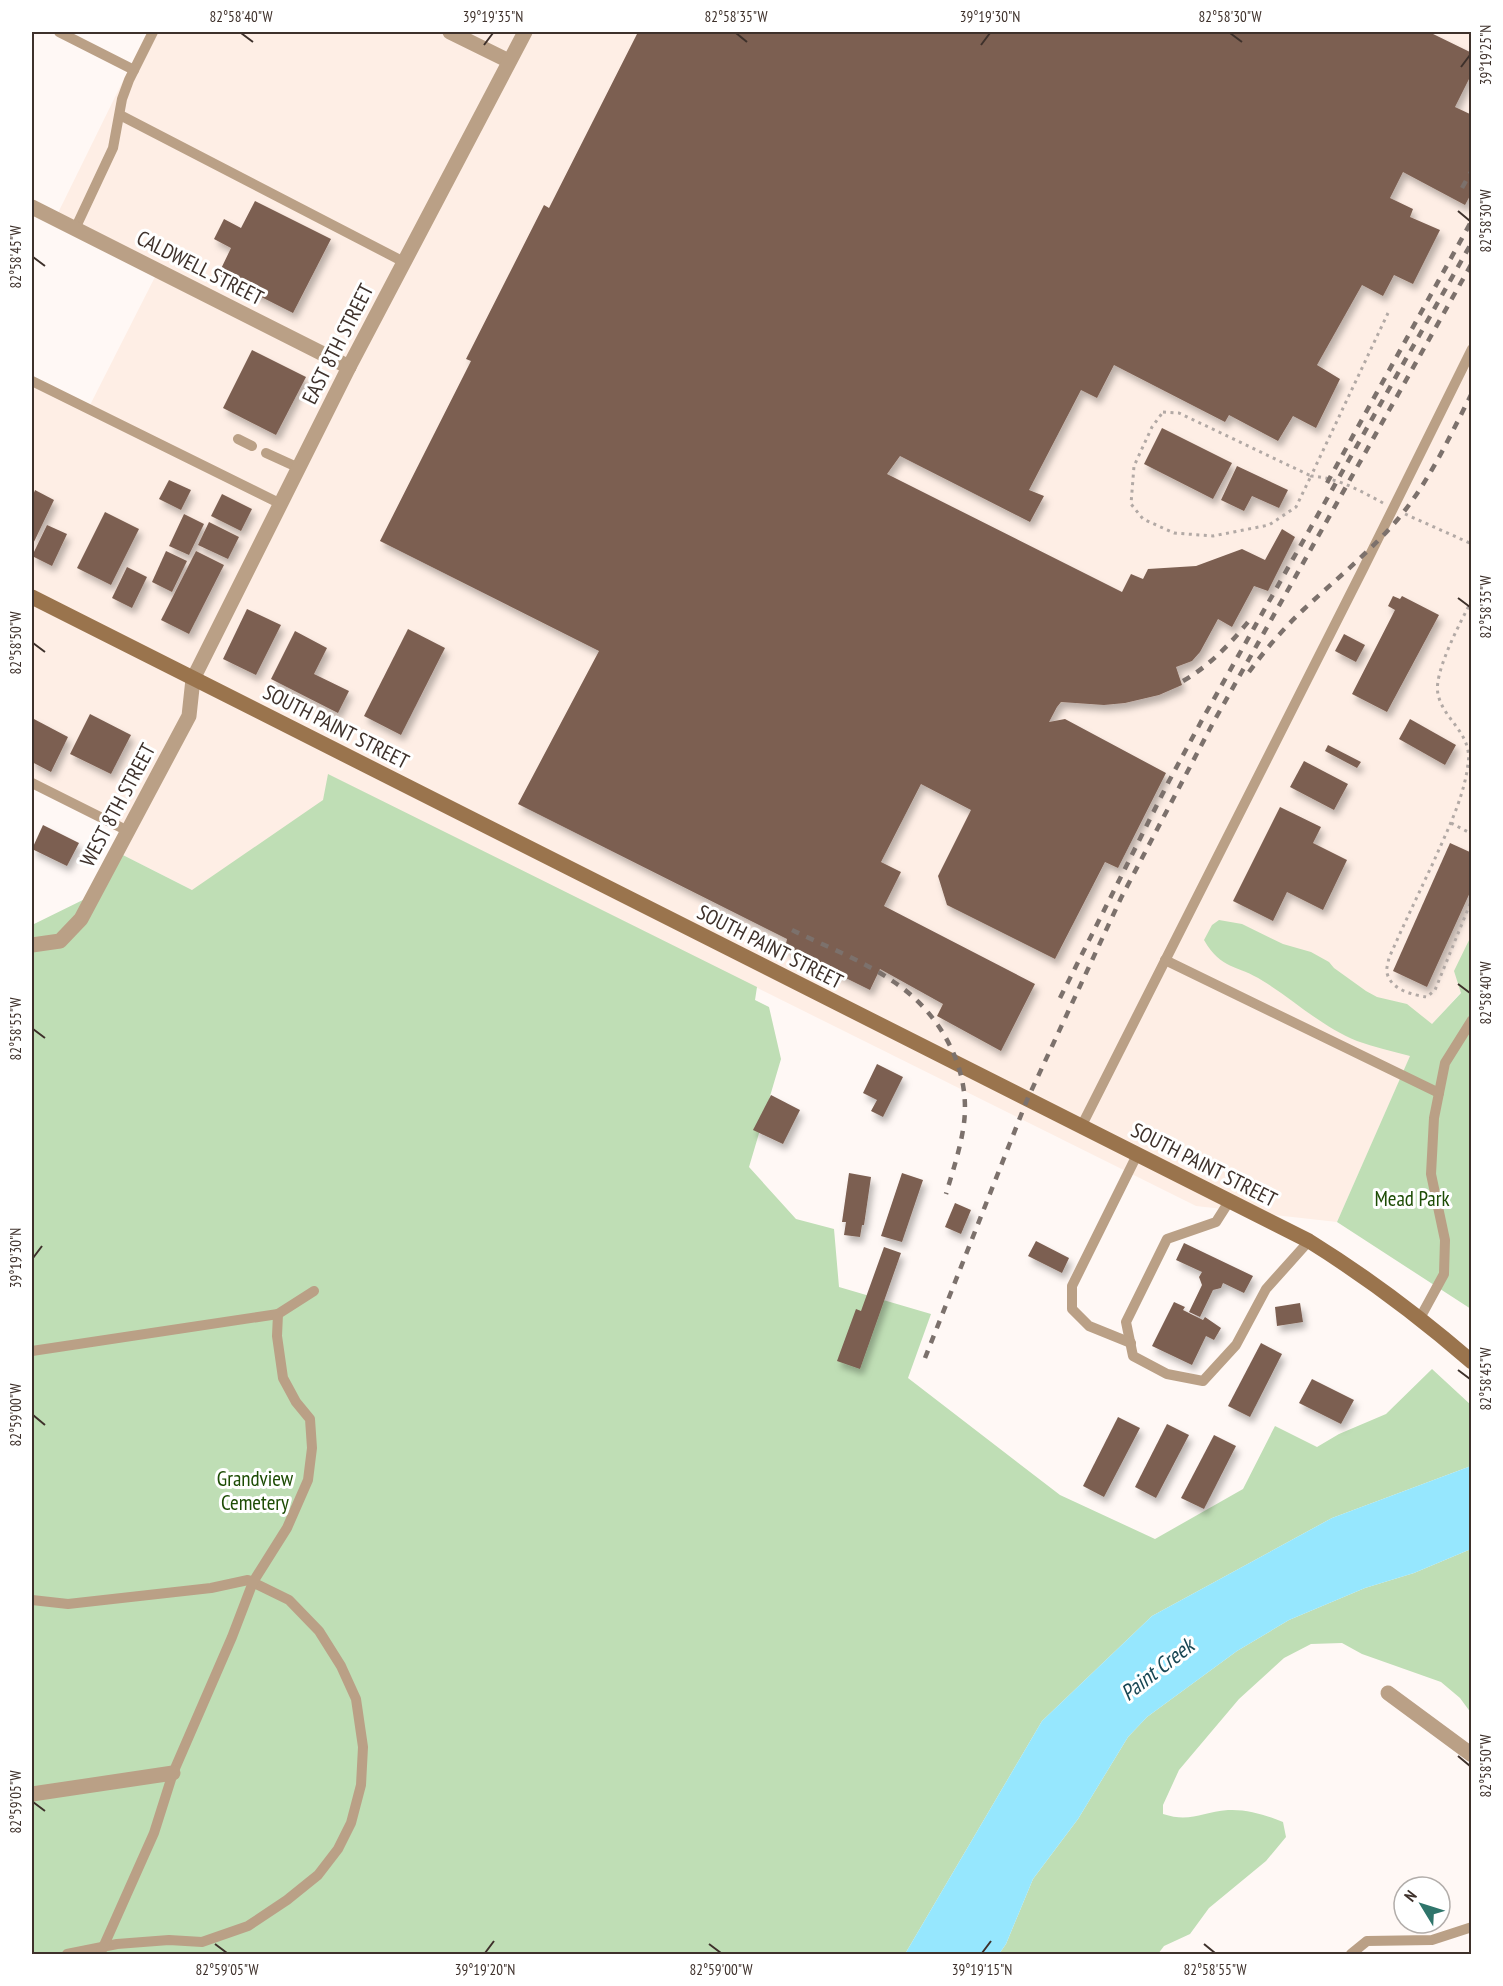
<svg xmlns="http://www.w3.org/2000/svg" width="1503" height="1986" viewBox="0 0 1503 1986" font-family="'PT Sans Narrow',sans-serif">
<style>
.built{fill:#feeee5}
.green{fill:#bfdeb5}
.water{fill:#96e7fe}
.building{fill:#7c5f51;filter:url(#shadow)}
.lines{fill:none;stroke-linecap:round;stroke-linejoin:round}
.path{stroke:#b2a9a5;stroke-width:3;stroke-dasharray:3 4.5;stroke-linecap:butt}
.service{stroke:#baa086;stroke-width:10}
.minor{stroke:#baa086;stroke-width:15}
.secondary{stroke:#9a744d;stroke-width:15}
.rail{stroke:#7c716c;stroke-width:4.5;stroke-dasharray:8 8;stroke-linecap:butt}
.ticks{fill:none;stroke:#3e312b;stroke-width:2}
.labels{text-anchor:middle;stroke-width:6;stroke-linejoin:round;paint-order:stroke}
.street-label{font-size:21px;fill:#3e312b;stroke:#fff}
.park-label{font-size:21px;fill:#1d4c05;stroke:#fff}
.water-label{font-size:22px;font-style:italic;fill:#174653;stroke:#fff}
.neatline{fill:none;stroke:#3e312b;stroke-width:2}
.ticks-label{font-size:15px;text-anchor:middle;fill:#3e312b}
</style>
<defs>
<filter id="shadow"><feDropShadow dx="3.5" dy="6" stdDeviation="3" flood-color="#0004"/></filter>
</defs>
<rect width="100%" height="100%" fill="#fff8f5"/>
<path class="built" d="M147 32H1471V981L1417 1041 1337 1222 1196 1206 329 775 313 858 198 893 117 852 128 831 32 783V381L88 409 158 271 55 219Z"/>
<g class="green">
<path d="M328 774 757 987 755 1000 769 1007 781 1059 749 1167 796 1219 834 1229 839 1287 931 1314 908 1378 1060 1495 1155 1539 1243 1489 1275 1426 1317 1447 1339 1434 1386 1414 1432 1369 1471 1405V1466L1332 1518 1152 1616 1042 1721 905 1954H32V925L95 894 117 852 192 890 323 800Z"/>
<path d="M1219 920 1242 924 1283 944 1311 952 1329 962 1334 968 1366 991 1377 997 1407 1004 1432 1024 1461 993 1454 971 1471 936V1309L1337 1222 1410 1056C1392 1051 1374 1047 1357 1041 1322 1027 1294 1000 1263 981 1237 964 1222 971 1204 940L1212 925Z"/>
<path d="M1471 1549V1713L1460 1698 1441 1682 1362 1654 1342 1643 1311 1644 1284 1658 1239 1699 1179 1770 1163 1805V1814C1190 1823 1202 1812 1228 1810 1247 1809 1266 1815 1283 1822L1286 1837 1266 1861 1209 1908 1190 1934 1164 1946 1158 1954H999L1006 1944 1033 1879 1078 1819 1128 1737 1147 1717 1237 1651 1289 1620 1365 1588 1414 1573Z"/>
</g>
<path class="water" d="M1471 1466V1549L1414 1573 1365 1588 1289 1620 1237 1651 1147 1717 1128 1737 1078 1819 1033 1879 1006 1944 999 1954H905L1042 1721 1152 1616 1332 1518Z"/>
<g class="building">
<path d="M638 32H1429L1472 53V80L1469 79 1455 107 1472 115V192L1465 205 1403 172 1390 198 1413 209 1410 217 1440 230 1413 284 1394 275 1383 296 1362 285 1317 365 1340 379 1316 428 1293 416 1278 441 1229 415 1225 422 1114 365 1097 398 1081 390 1029 490 1044 496 1030 522 900 456 887 474 1122 592 1131 574 1143 579 1148 569 1196 566 1242 549 1265 560 1282 529 1295 537 1268 591 1254 586 1232 627 1218 619 1200 652 1192 661 1176 667 1182 685 1159 695 1125 703 1104 705 1061 702 1057 707 1049 722 1065 719 1166 773 1118 868 1105 862 1055 959 947 905 938 876 971 810 921 784 881 862 901 872 884 906 1035 984 1001 1051 937 1016 943 1004 880 969 870 990 785 948 787 939 518 804 599 651 380 541 471 361 466 359 544 205 549 208Z"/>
<path d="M255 201 331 239 293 313 218 275 231 248 214 239 224 219 241 228Z"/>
<path d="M252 350 306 377 276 435 223 408Z"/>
<path d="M1162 428 1232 463 1213 499 1144 464Z"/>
<path d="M1237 466 1288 490 1279 508 1252 496 1244 511 1221 500Z"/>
<path d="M169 480 191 490 181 510 159 499Z"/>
<path d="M35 490 54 500 32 546V498Z"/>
<path d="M222 494 252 509 241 531 211 516Z"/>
<path d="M105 512 139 529 111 585 77 568Z"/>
<path d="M184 514 204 524 189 555 169 546Z"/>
<path d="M209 522 239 537 228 559 198 545Z"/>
<path d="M47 525 67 534 52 566 32 556Z"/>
<path d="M166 551 187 561 172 592 152 582Z"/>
<path d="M196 551 224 565 189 634 161 620Z"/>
<path d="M127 567 147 577 132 608 112 598Z"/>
<path d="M1393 596 1400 599 1402 596 1439 615 1387 712 1352 694 1395 610 1388 606Z"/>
<path d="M247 609 281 625 256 675 223 659Z"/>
<path d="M408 629 445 648 401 735 364 716Z"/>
<path d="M295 631 327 648 314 674 349 691 338 713 271 679Z"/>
<path d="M1344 634 1365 645 1356 662 1335 651Z"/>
<path d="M90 714 131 735 111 774 70 754Z"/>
<path d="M32 718 68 737 51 772 32 762Z"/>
<path d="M1410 719 1456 745 1445 765 1399 739Z"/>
<path d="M1328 745 1361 762 1357 768 1325 751Z"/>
<path d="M1304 761 1348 784 1334 810 1290 787Z"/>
<path d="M1280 807 1321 827 1313 843 1347 860 1323 910 1287 892 1273 921 1233 901Z"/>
<path d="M43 825 79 843 67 866 32 849Z"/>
<path d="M1450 843 1472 853V888L1427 987 1393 971Z"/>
<path d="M877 1064 903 1077 883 1117 871 1111 877 1100 863 1093Z"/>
<path d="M771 1095 800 1110 783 1144 753 1130Z"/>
<path d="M849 1173 871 1177 864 1225H862L860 1237 844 1235 846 1222H842Z"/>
<path d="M902 1173 923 1180 902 1242 881 1236Z"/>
<path d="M955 1203 971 1210 961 1234 945 1227Z"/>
<path d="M1036 1241 1069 1258 1062 1273 1028 1256Z"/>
<path d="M1184 1243 1253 1276 1244 1293 1223 1283 1221 1288 1213 1290 1200 1317 1189 1312 1202 1285 1199 1277 1202 1272 1176 1260Z"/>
<path d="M884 1247 901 1253 860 1369 837 1361 856 1309 861 1311Z"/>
<path d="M1174 1302 1185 1307 1183 1310 1203 1320 1205 1317 1221 1328 1214 1340 1206 1336 1192 1365 1152 1346Z"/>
<path d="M1300 1303 1303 1322 1277 1326 1275 1307Z"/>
<path d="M1261 1343 1282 1354 1250 1417 1228 1406Z"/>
<path d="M1312 1379 1354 1400 1341 1424 1299 1403Z"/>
<path d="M1118 1417 1140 1428 1104 1497 1083 1486Z"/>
<path d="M1167 1424 1189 1435 1156 1498 1135 1487Z"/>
<path d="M1214 1435 1236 1446 1204 1509 1181 1498Z"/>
</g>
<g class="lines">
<g class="path">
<path d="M1163 412 1179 413 1311 476 1296 507 1269 525 1213 536 1174 533 1143 519 1131 504 1134 466 1152 427Z"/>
<path d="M1383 503C1359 490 1338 478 1311 476L1388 313"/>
<path d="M1405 514 1472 544"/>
<path d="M1472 600C1461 621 1433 673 1438 694 1443 720 1473 733 1468 764 1464 798 1447 831 1433 863 1418 895 1403 926 1389 958 1388 963 1386 969 1387 973 1391 990 1413 995 1427 997L1435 990 1472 899"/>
<path d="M1451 823 1472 834"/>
</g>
<g class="service">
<path d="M59 32 134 70"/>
<path d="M120 115 404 262"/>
<path d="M75 229 113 148 122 99 129 80 153 32"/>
<path d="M32 381 281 504"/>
<path d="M238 439 252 446"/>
<path d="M266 453 299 468"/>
<path d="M32 783 128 831"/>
<path d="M1165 960 1439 1093"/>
<path d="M1081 1127 1363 569 1472 349"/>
<path d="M1230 1200 1216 1222 1167 1239 1126 1322 1133 1356 1167 1374 1203 1381 1236 1345 1266 1289 1309 1241"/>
<path d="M1420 1318 1444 1274 1445 1240 1431 1174 1434 1118 1445 1063 1472 1020"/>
<path d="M1131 1343 1089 1326 1072 1309V1286L1137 1155"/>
<path d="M32 1351 278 1314 314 1291"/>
<path d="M32 1600 68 1604 211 1588 248 1580 289 1600 319 1631 341 1666 356 1699 363 1747 361 1785 351 1823 338 1849 318 1875 287 1900 248 1926 202 1942 169 1940 117 1944 67 1954"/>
<path d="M101 1952 154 1833 173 1773 232 1637 253 1582 287 1528 308 1480 312 1448 310 1419 296 1402 283 1378 277 1336 278 1314"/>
<path d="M1351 1954 1367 1941 1432 1940 1472 1927"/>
</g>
<g class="minor">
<path d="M450 32 509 61"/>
<path d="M32 207 349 367"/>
<path d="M32 945 60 941 81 919 189 716 193 679 349 367 525 32"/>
<path d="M1388 1693 1472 1755"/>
<path d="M32 1794 173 1773"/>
</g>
<path class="secondary" d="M32 597 1309 1241C1367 1277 1420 1317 1472 1362"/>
<g class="rail">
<path d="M1462 188 1472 170"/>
<path d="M1327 483 1472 220"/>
<path d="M1249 672C1265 650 1283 629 1303 610 1335 580 1370 552 1398 519 1429 482 1450 436 1472 393"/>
<path d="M1183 681C1211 665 1233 641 1252 617"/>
<path d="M792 930C825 946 864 961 894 982 939 1012 971 1067 964 1123 961 1147 953 1170 946 1194"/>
<path d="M1060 998 1169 781 1202 720 1472 242"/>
<path d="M925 1358 1027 1100 1121 898 1213 723 1472 263"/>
</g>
</g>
<path class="ticks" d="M241 33 253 42M736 33 747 42M1230 33 1242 42M484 45 493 33M981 45 990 33M1461 67 1470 55M1458 211 1470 221M33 257 45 266M1458 598 1470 607M33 643 45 652M1458 984 1470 993M33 1029 45 1038M33 1258 42 1246M1458 1370 1470 1379M33 1415 45 1425M1458 1756 1470 1766M33 1802 45 1811M215 1944 227 1953M709 1944 721 1953M1204 1944 1215 1953M485 1953 494 1941M982 1953 991 1941"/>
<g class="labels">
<g class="street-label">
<text transform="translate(200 268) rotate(27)" y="7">CALDWELL STREET</text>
<text transform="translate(338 344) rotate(-63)" y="7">EAST 8TH STREET</text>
<text transform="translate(336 727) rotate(27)" y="7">SOUTH PAINT STREET</text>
<text transform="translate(118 805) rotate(-62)" y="7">WEST 8TH STREET</text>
<text transform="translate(770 947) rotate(27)" y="7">SOUTH PAINT STREET</text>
<text transform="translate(1204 1165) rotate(27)" y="7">SOUTH PAINT STREET</text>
</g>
<g class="park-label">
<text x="1412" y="1206">Mead Park</text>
<text x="255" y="1486">Grandview<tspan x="255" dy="24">Cemetery</tspan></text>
</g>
<g class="water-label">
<text transform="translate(1157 1669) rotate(-38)" y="8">Paint Creek</text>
</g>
</g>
<rect width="1503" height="1986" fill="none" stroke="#ffffff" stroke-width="66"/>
<g transform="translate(1422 1905) rotate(308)"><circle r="28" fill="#ffffff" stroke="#b2adaa" stroke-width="1.5"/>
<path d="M0-4.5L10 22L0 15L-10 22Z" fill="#2f756b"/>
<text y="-9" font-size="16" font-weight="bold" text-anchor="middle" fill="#3e312b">N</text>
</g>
<rect x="33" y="33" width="1437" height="1920" class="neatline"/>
<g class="ticks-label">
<text x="241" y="22">82°58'40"W</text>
<text x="493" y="22">39°19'35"N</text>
<text x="736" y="22">82°58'35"W</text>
<text x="990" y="22">39°19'30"N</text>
<text x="1230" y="22">82°58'30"W</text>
<text transform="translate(1486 55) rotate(-90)" y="5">39°19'25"N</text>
<text transform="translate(1486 221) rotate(-90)" y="5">82°58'30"W</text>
<text transform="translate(16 257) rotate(-90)" y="5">82°58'45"W</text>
<text transform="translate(1486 607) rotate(-90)" y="5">82°58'35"W</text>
<text transform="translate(16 643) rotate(-90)" y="5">82°58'50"W</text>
<text transform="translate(1486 993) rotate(-90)" y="5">82°58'40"W</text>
<text transform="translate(16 1029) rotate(-90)" y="5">82°58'55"W</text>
<text transform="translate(16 1258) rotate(-90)" y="5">39°19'30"N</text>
<text transform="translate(1486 1379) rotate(-90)" y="5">82°58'45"W</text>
<text transform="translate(16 1415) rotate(-90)" y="5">82°59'00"W</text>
<text transform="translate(1486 1766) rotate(-90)" y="5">82°58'50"W</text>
<text transform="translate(16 1802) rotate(-90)" y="5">82°59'05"W</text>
<text x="227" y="1975">82°59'05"W</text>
<text x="485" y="1975">39°19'20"N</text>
<text x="721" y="1975">82°59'00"W</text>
<text x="982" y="1975">39°19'15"N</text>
<text x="1215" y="1975">82°58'55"W</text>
</g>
</svg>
